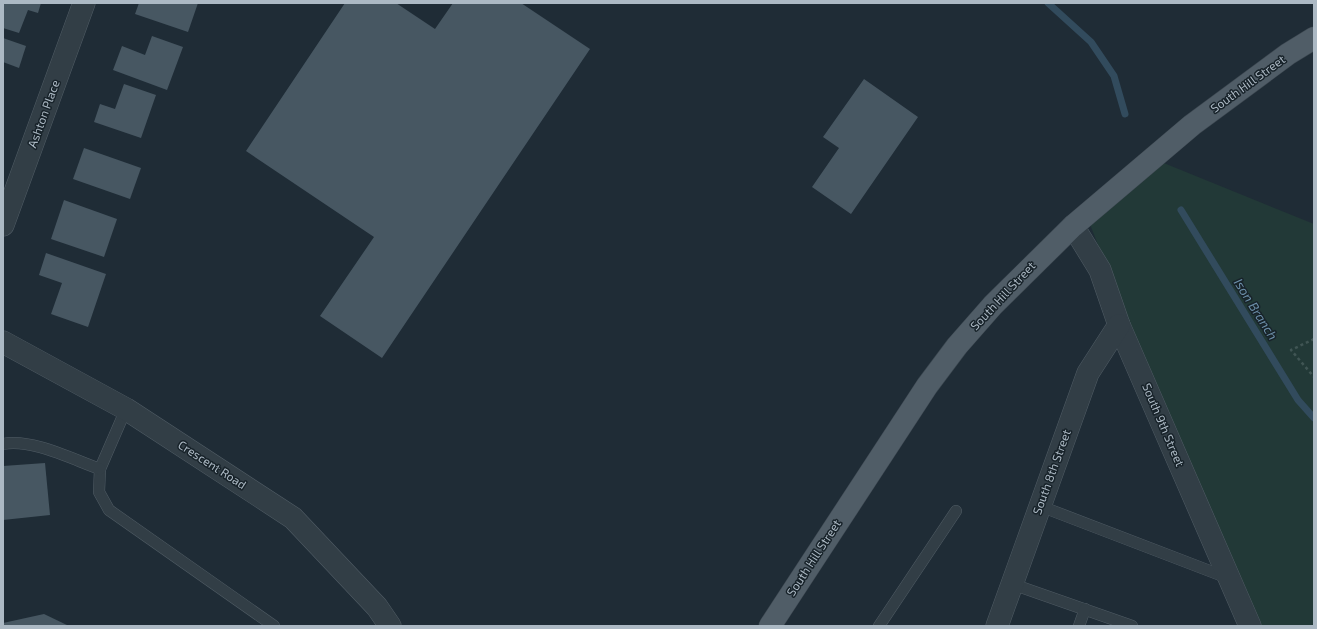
<svg xmlns="http://www.w3.org/2000/svg" width="1317" height="629" viewBox="0 0 1317 629" font-family="'Exo 2',sans-serif">
<style>
.green{fill:#223937}
.lines{fill:none;stroke-linecap:round;stroke-linejoin:round}
.stream{stroke:#324b5d;stroke-width:7}
.building{fill:#475762}
.service-casing{stroke:#505c65;stroke-width:12}
.minor-casing{stroke:#505c65;stroke-width:23}
.tertiary-casing{stroke:#505c65;stroke-width:23}
.primary-casing{stroke:#3c4750;stroke-width:23}
.path{stroke:#405554;stroke-width:2.5;stroke-dasharray:3 3;stroke-linecap:butt}
.service{stroke:#323e46;stroke-width:11}
.minor{stroke:#323e46;stroke-width:22}
.tertiary{stroke:#323e46;stroke-width:22}
.primary{stroke:#505d67;stroke-width:22}
.labels{text-anchor:middle;stroke-width:3;stroke-linejoin:round;paint-order:stroke}
.street-label{font-size:12px;fill:#acb9c4;stroke:#18232a}
.water-label{font-size:13px;font-style:italic;fill:#6c8fa9;stroke:#18232a}
</style>
<rect width="100%" height="100%" fill="#1f2c36"/>
<path class="green" d="M1149 157 1314 224V626H1245L1088 219Z"/>
<g class="lines">
<g class="stream">
<path d="M1048 3 1091 42 1114 76 1125 114"/>
<path d="M1181 210 1298 400 1314 418"/>
</g>
</g>
<g class="building">
<path d="M3 3H41L38 13 28 10 19 33 3 28Z"/>
<path d="M139 3H198L188 32 135 14Z"/>
<path d="M345 3H396L435 29 453 3H521L590 49 382 358 320 316 374 237 246 151Z"/>
<path d="M152 36 183 47 167 90 113 70 122 46 145 55Z"/>
<path d="M3 38 26 46 19 68 3 62Z"/>
<path d="M864 79 918 117 851 214 812 187 839 148 823 137Z"/>
<path d="M124 84 156 95 141 138 94 122 100 104 115 109Z"/>
<path d="M84 148 141 168 130 199 73 179Z"/>
<path d="M64 200 117 219 104 257 51 239Z"/>
<path d="M46 253 106 274 88 327 51 314 62 283 39 275Z"/>
<path d="M45 463 50 515 3 520V466Z"/>
<path d="M44 614 69 626H3V623Z"/>
</g>
<g class="lines">
<defs>
<g id="service">
<path d="M126 409 100 469 99 492 109 510 274 626"/>
<path d="M3 444C31 438 74 460 100 469"/>
<path d="M1040 506 1228 578"/>
<path d="M1012 584 1132 626"/>
<path d="M879 626 956 511"/>
<path d="M1079 626 1085 609"/>
</g>
<g id="minor">
<path d="M3 225 84 3"/>
<path d="M1073 226 1100 270 1119 325 1250 626"/>
<path d="M997 626 1088 373 1119 325"/>
</g>
<path id="tertiary" d="M3 342 126 409 293 518 377 607 390 626"/>
<path id="primary" d="M770 626 927 386 957 346 993 305 1073 226 1192 125 1288 54 1314 38"/>
</defs>
<use href="#service" class="service-casing"/>
<use href="#minor" class="minor-casing"/>
<use href="#tertiary" class="tertiary-casing"/>
<use href="#primary" class="primary-casing"/>
<path class="path" d="M1314 339 1291 350 1314 377"/>
<use href="#service" class="service"/>
<use href="#minor" class="minor"/>
<use href="#tertiary" class="tertiary"/>
<use href="#primary" class="primary"/>
</g>
<g class="labels">
<g class="street-label">
<text transform="translate(1248 84) rotate(-36)" y="4">South Hill Street</text>
<text transform="translate(44 114) rotate(-70)" y="4">Ashton Place</text>
<text transform="translate(1003 296) rotate(-47)" y="4">South Hill Street</text>
<text transform="translate(1163 425) rotate(67)" y="4">South 9th Street</text>
<text transform="translate(212 465) rotate(33)" y="4">Crescent Road</text>
<text transform="translate(1052 472) rotate(-70)" y="4">South 8th Street</text>
<text transform="translate(814 558) rotate(-57)" y="4">South Hill Street</text>
</g>
<g class="water-label">
<text transform="translate(1256 309) rotate(58)" y="5">Ison Branch</text>
</g>
</g>
<rect width="1317" height="629" fill="none" stroke="#acb9c4" stroke-width="8"/>
</svg>
